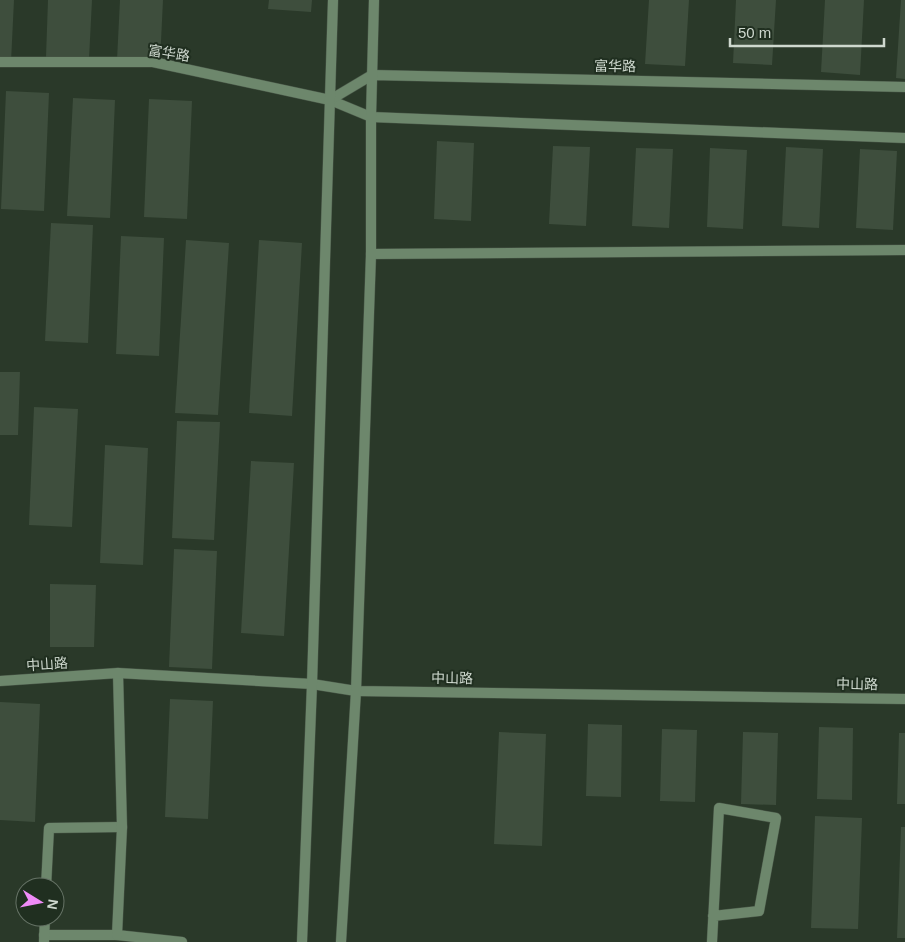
<svg xmlns="http://www.w3.org/2000/svg" width="905" height="942" viewBox="0 0 905 942" font-family="Helvetica,'Noto Sans SC',sans-serif">
<style>
.building{fill:#3e4e3d}
.lines{fill:none;stroke-linecap:round;stroke-linejoin:round}
.minor-casing{stroke:#485647;stroke-width:11}
.tertiary-casing{stroke:#485647;stroke-width:11}
.minor{stroke:#6d876c;stroke-width:10}
.tertiary{stroke:#6d876c;stroke-width:10}
.labels{text-anchor:middle;stroke-width:4;stroke-linejoin:round;paint-order:stroke}
.street-label{font-size:14px;fill:#ced8ce;stroke:#202f20}
</style>
<rect width="100%" height="100%" fill="#2a3929"/>
<g class="building">
<path d="M0 0H14L11 62 0 61Z"/>
<path d="M48 0H92L89 59 46 57Z"/>
<path d="M120 0H163L160 62 117 60Z"/>
<path d="M269 0H312L311 12 268 9Z"/>
<path d="M649 0H689L685 66 645 64Z"/>
<path d="M736 0H776L772 65 733 63Z"/>
<path d="M825 0H864L860 75 821 72Z"/>
<path d="M901 0H905V79L896 78Z"/>
<path d="M6 91 49 93 44 211 1 209Z"/>
<path d="M73 98 115 100 110 218 67 216Z"/>
<path d="M149 99 192 101 187 219 144 217Z"/>
<path d="M437 141 474 143 471 221 434 219Z"/>
<path d="M553 146 590 147 586 226 549 224Z"/>
<path d="M786 147 823 149 819 228 782 226Z"/>
<path d="M636 148 673 149 669 228 632 226Z"/>
<path d="M710 148 747 150 743 229 707 227Z"/>
<path d="M860 149 897 151 893 230 856 228Z"/>
<path d="M51 223 93 225 88 343 45 341Z"/>
<path d="M121 236 164 238 159 356 116 354Z"/>
<path d="M186 240 229 243 218 415 175 413Z"/>
<path d="M259 240 302 243 292 416 249 413Z"/>
<path d="M0 372H20L18 435H0Z"/>
<path d="M34 407 78 409 72 527 29 525Z"/>
<path d="M177 421 220 422 214 540 172 538Z"/>
<path d="M105 445 148 448 143 565 100 563Z"/>
<path d="M251 461 294 463 284 636 241 633Z"/>
<path d="M174 549 217 551 212 669 169 667Z"/>
<path d="M50 584 96 585 94 647H50Z"/>
<path d="M170 699 213 701 208 819 165 817Z"/>
<path d="M0 702 40 704 35 822 0 820Z"/>
<path d="M588 724 622 725 621 797 586 796Z"/>
<path d="M819 727 853 728 852 800 817 799Z"/>
<path d="M662 729 697 730 695 802 660 801Z"/>
<path d="M499 732 546 734 542 846 494 844Z"/>
<path d="M743 732 778 733 776 805 741 804Z"/>
<path d="M899 733H905V804H897Z"/>
<path d="M815 816 862 818 858 929 811 928Z"/>
<path d="M901 827H905V938H897Z"/>
</g>
<g class="lines">
<defs>
<g id="minor">
<path d="M371 254 905 250"/>
<path d="M46 887 49 828 122 827"/>
<path d="M44 935H117L182 942"/>
<path d="M117 935 122 827 118 673"/>
<path d="M44 941 45 917"/>
<path d="M712 942 719 808 776 818 759 911 713 916"/>
</g>
<g id="tertiary">
<path d="M0 62H153L330 100 371 117 905 138"/>
<path d="M330 100 372 75 905 87"/>
<path d="M0 681 118 673 312 684 356 691 905 699"/>
<path d="M302 942 312 684 333 0"/>
<path d="M341 942 356 691 371 254V117L374 0"/>
</g>
</defs>
<use href="#minor" class="minor-casing"/>
<use href="#tertiary" class="tertiary-casing"/>
<use href="#minor" class="minor"/>
<use href="#tertiary" class="tertiary"/>
</g>
<g class="labels">
<g class="street-label">
<text transform="translate(169 53) rotate(9)" y="5">富华路</text>
<text transform="translate(615 66) rotate(1)" y="5">富华路</text>
<text transform="translate(47 664) rotate(-4)" y="5">中山路</text>
<text transform="translate(452 678) rotate(1)" y="5">中山路</text>
<text transform="translate(857 684) rotate(1)" y="5">中山路</text>
</g>
</g>
<g transform="translate(40 902) rotate(100)"><circle r="24" fill="#202f20" stroke="#667366"/>
<path d="M0-4L9 19L0 12L-9 19Z" fill="#ef8bf7"/>
<text y="-8" font-size="14" font-weight="bold" text-anchor="middle" fill="#ced8ce">N</text>
</g>
<path d="M730 38v8h154v-8" fill="none" stroke="#ced8ce" stroke-width="2.5"/>
<text x="738" y="38" font-size="15" fill="#ced8ce" stroke="#202f20" stroke-width="4" paint-order="stroke">50 m</text>
</svg>
